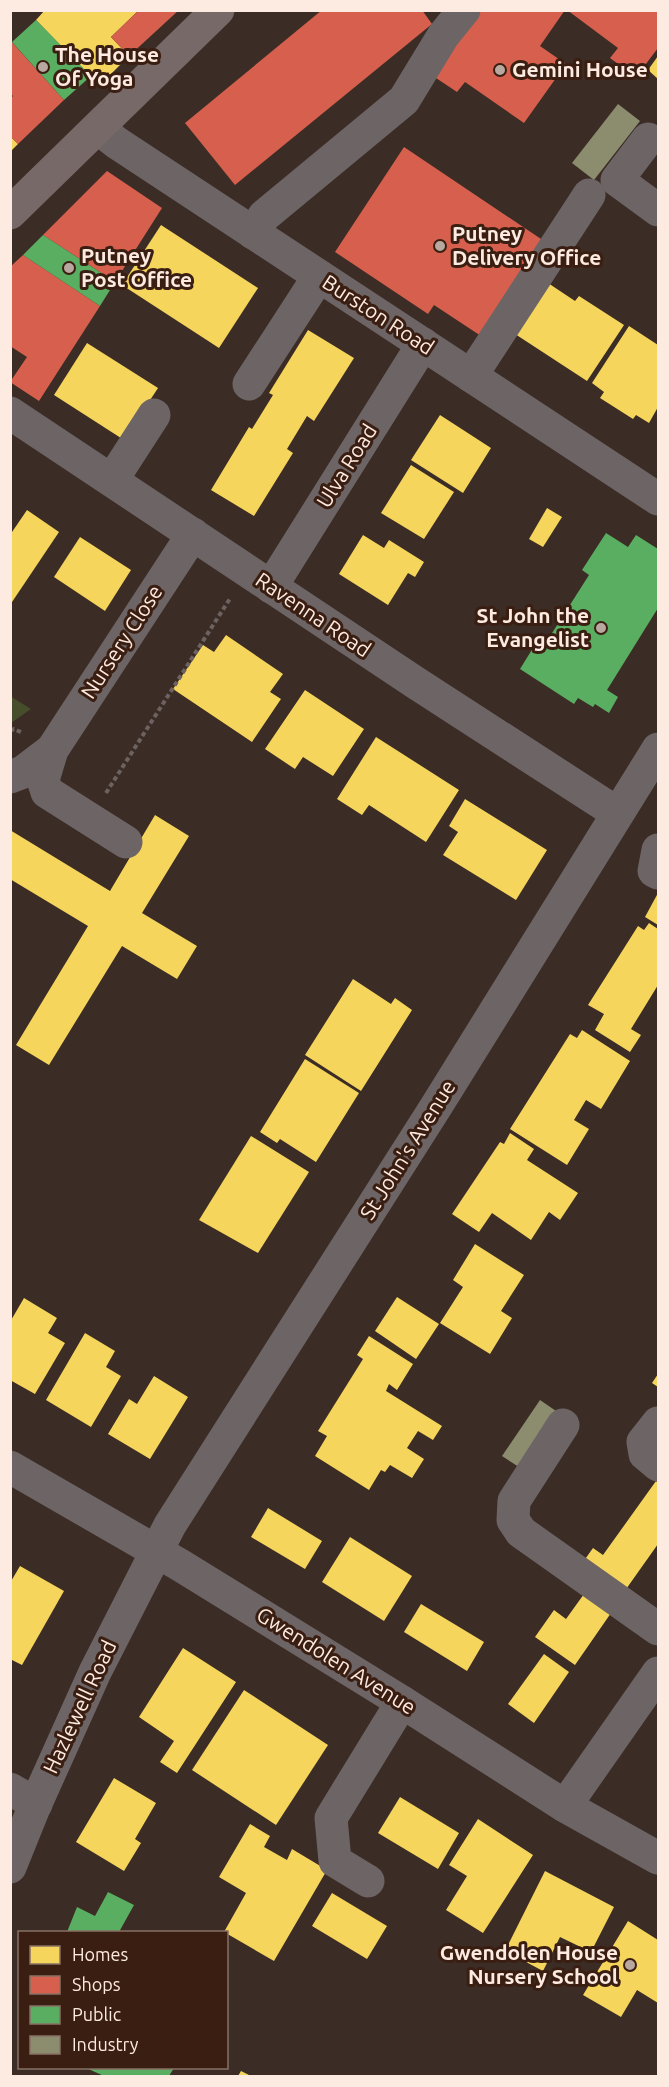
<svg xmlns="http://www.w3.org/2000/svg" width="669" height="2087" viewBox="0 0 669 2087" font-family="Ubuntu,sans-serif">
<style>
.green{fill:#464e2c}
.homes{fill:#f6d55c}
.shops{fill:#d6604d}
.public{fill:#5aae61}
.industry{fill:#8c8c6e}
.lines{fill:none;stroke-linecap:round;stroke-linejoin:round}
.path{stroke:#6c6261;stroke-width:4;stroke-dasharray:4.5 3;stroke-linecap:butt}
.minor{stroke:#6d6465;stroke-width:33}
.highway{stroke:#776968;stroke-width:33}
.poi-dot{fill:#b9a89f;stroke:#3a1e11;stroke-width:2}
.labels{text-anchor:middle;stroke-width:6;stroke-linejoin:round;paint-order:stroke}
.poi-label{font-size:21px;font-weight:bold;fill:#fdeae1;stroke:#3a1e11;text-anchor:start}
.street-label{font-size:21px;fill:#fdeae1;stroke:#3a1e11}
</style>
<rect width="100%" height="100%" fill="#3b2c25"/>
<path class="green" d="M10 696 31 709 11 723H10Z"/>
<g class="homes">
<path d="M45 10H139L111 37 129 56 110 75 108 72 97 83 36 20Z"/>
<path d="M658 56V79L648 70Z"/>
<path d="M10 136 18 144 10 152Z"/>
<path d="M161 225 258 288 219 348 122 285Z"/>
<path d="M545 281 575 301 579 296 624 325 587 381 512 332Z"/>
<path d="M629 326 658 345V407L649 423 636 415 633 419 600 398 604 392 592 383Z"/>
<path d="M308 330 354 358 314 421 307 416 287 449 293 453 254 516 211 490 249 427 252 429 273 395 269 393Z"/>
<path d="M87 343 158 388 124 440 54 395Z"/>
<path d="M440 415 491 448 463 493 411 460Z"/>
<path d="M411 465 454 492 424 539 381 513Z"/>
<path d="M547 508 562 517 543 547 529 539Z"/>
<path d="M27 510 59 532 10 605V535Z"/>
<path d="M363 535 384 548 389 540 424 562 415 577 408 573 388 605 339 574Z"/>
<path d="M80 537 131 570 105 611 54 577Z"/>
<path d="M226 635 283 674 270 692 281 699 252 742 173 689 203 645 214 652Z"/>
<path d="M305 690 364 729 333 776 303 757 295 769 265 749Z"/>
<path d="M376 737 459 790 426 842 369 805 362 815 337 799Z"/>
<path d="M465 799 547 850 516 900 443 855 458 832 449 826Z"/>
<path d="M155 815 189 836 142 913 197 946 177 979 122 946 49 1065 16 1045 88 926 10 879V830L110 891Z"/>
<path d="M658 893V925L645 917Z"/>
<path d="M649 923 658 929V985L631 1029 641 1035 630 1052 595 1030 604 1014 588 1005 638 926 644 930Z"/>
<path d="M353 979 391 1004 395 998 412 1010 361 1091 305 1055Z"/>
<path d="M582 1030 630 1061 601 1109 586 1100 574 1120 589 1129 567 1165 510 1129 570 1034 577 1038Z"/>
<path d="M305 1059 359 1093 316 1162 280 1139 277 1143 260 1132Z"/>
<path d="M510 1133 534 1149 527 1160 578 1193 560 1220 549 1212 531 1240 492 1213 479 1232 452 1214 500 1142 504 1144Z"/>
<path d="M251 1136 309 1172 258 1253 199 1220Z"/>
<path d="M475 1244 524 1275 501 1311 512 1318 490 1354 440 1323 463 1287 453 1280Z"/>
<path d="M397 1297 439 1324 416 1359 375 1331Z"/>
<path d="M24 1298 57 1318 48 1333 65 1343 35 1394 10 1380V1322Z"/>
<path d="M85 1333 115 1351 106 1367 121 1376 91 1427 46 1400Z"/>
<path d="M369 1336 413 1364 397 1390 389 1384 386 1391 442 1426 433 1440 418 1431 407 1448 424 1459 412 1478 390 1465 385 1472 381 1470 369 1490 315 1456 327 1436 318 1431 363 1359 357 1355Z"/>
<path d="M658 1374V1387L652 1383Z"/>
<path d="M154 1376 188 1397 150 1459 108 1434 129 1399 137 1404Z"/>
<path d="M656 1481 658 1483V1544L624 1592 583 1562 593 1548 603 1555Z"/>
<path d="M268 1508 322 1541 305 1569 251 1537Z"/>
<path d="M350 1537 412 1576 384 1621 322 1582Z"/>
<path d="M20 1566 64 1591 22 1665 10 1659V1583Z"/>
<path d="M584 1594 611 1613 575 1665 535 1637 554 1610 566 1619Z"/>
<path d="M421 1604 484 1642 467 1671 404 1632Z"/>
<path d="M183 1648 236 1682 177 1773 160 1762 174 1741 139 1717Z"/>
<path d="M544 1654 569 1672 534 1723 508 1704Z"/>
<path d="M244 1690 328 1745 276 1825 192 1770Z"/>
<path d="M114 1778 156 1803 135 1839 141 1843 124 1871 76 1842Z"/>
<path d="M400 1797 459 1833 438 1869 378 1833Z"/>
<path d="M478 1819 533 1855 483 1933 446 1910 467 1876 449 1865Z"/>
<path d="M250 1824 270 1836 264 1847 287 1860 292 1849 327 1870 274 1961 224 1932 246 1893 219 1877Z"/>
<path d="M545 1871 614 1907 591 1952 560 1937 543 1971 505 1951Z"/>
<path d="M332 1893 387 1926 367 1959 312 1926Z"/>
<path d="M628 1921 658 1940V2003L637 1990 621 2017 583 1995Z"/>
<path d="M241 2071 251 2076H238Z"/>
</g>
<g class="shops">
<path d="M139 10H179L129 56 111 37Z"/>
<path d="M322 10H422L432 24 235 185 185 123Z"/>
<path d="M479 10H565L540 46 566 64 524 123 465 82 457 92 433 76Z"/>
<path d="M567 10H658V48L636 77 610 58 618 48Z"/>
<path d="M10 40 64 100 18 144 10 136V99L13 96 10 93Z"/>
<path d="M404 147 544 241 481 336 434 305 428 314 335 252Z"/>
<path d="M107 171 162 208 115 282 43 235Z"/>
<path d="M23 255 100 306 39 401 10 382 27 357 10 346V267Z"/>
</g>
<g class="public">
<path d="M36 20 91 76 64 100 12 42Z"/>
<path d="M43 235 115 282 100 306 23 255Z"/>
<path d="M606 533 628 547 636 535 658 549V582L657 585 658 586V608L607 690 618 697 609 713 595 704 593 707 578 698 574 704 520 669 533 648 540 652 589 575 582 570Z"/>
<path d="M108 1892 134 1905 119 1932H67L77 1907 95 1916Z"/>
<path d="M86 2068H174L169 2076H104Z"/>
</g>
<g class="industry">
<path d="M618 104 640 121 594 180 572 163Z"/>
<path d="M540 1400 559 1413 522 1469 502 1456Z"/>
</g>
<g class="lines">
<g class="path">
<path d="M10 731 14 729 23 733"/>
<path d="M106 793 231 597"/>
</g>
<g class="minor">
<path d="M99 129 117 143 658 499"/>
<path d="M648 139 617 180 658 210"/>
<path d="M253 233 264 216 404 100 443 36 464 10"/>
<path d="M471 376 589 195"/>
<path d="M249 384 319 276"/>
<path d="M10 413 416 683 617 813"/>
<path d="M112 480 154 415"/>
<path d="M271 587 423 344"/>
<path d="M10 777 23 772 52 750"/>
<path d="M126 842 47 792 43 780 52 750 193 534"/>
<path d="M658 850 654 871 658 873"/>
<path d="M658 1423 643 1442 645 1454 658 1465"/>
<path d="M563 1425 514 1501 513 1520 521 1532 658 1629"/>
<path d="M10 1467 180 1565 402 1702 565 1806 658 1858"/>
<path d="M10 1789 36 1804"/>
<path d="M565 1806 658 1673"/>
<path d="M10 1867 33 1810 95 1672 170 1525 437 1105 658 749"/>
<path d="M368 1881 335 1861 331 1818 402 1702"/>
</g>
<path class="highway" d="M10 213 218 10"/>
</g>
<g class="poi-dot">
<circle cx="43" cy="67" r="6"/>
<circle cx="500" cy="70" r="6"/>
<circle cx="440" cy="246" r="6"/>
<circle cx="69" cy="268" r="6"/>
<circle cx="601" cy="628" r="6"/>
<circle cx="630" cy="1965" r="6"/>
</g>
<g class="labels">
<g class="poi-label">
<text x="55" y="62">The House<tspan x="55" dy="24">Of Yoga</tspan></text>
<text x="512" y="77">Gemini House</text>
<text x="452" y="241">Putney<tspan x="452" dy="24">Delivery Office</tspan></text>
<text x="81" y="263">Putney<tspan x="81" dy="24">Post Office</tspan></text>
<text x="589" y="623" text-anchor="end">St John the<tspan x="589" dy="24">Evangelist</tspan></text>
<text x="618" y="1960" text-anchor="end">Gwendolen House<tspan x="618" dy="24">Nursery School</tspan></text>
</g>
<g class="street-label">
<text transform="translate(378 315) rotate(33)" y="7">Burston Road</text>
<text transform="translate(347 466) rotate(-58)" y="7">Ulva Road</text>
<text transform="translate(313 615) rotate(34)" y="7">Ravenna Road</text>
<text transform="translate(122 642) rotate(-57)" y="7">Nursery Close</text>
<text transform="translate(408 1150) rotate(-58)" y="7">St John's Avenue</text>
<text transform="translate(336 1661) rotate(32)" y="7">Gwendolen Avenue</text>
<text transform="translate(80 1707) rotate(-65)" y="7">Hazlewell Road</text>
</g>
</g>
<rect width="669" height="2087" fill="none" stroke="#fdeae1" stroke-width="24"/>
<rect x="18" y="1931" width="210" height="138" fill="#3a1e11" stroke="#887064" stroke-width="1.5"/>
<rect x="30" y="1946" width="30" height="18" fill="#f6d55c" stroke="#887064" stroke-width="1.5"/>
<text x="72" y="1961" font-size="18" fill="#fdeae1">Homes</text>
<rect x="30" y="1976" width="30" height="18" fill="#d6604d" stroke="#887064" stroke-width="1.5"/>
<text x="72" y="1991" font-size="18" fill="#fdeae1">Shops</text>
<rect x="30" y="2006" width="30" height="18" fill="#5aae61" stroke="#887064" stroke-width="1.5"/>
<text x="72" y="2021" font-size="18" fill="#fdeae1">Public</text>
<rect x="30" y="2036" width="30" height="18" fill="#8c8c6e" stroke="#887064" stroke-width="1.5"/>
<text x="72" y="2051" font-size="18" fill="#fdeae1">Industry</text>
</svg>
